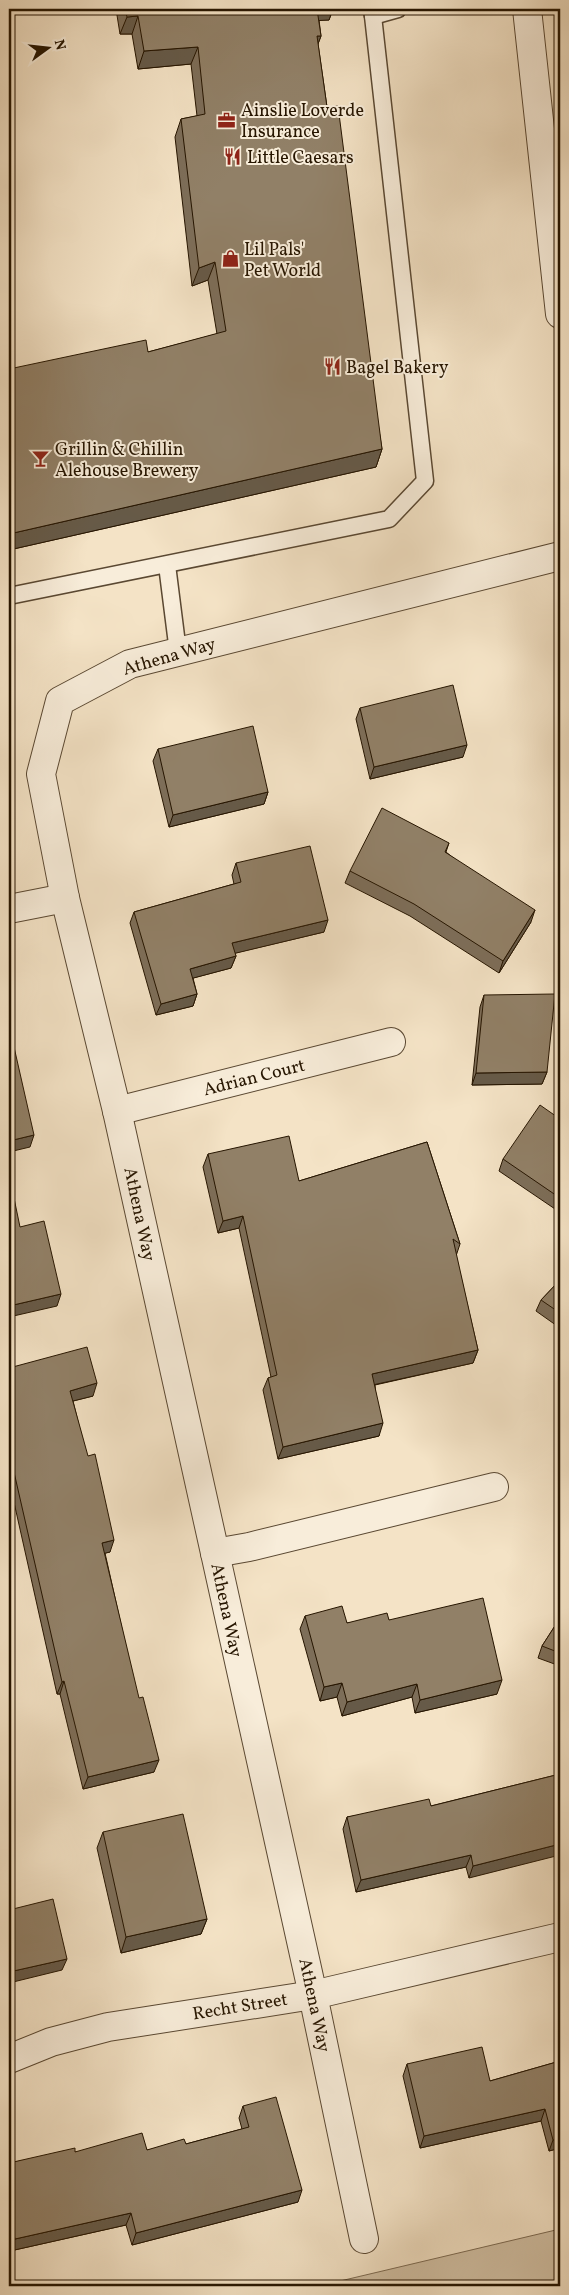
<svg xmlns="http://www.w3.org/2000/svg" width="569" height="2295" viewBox="0 0 569 2295" font-family="Vollkorn,serif">
<style>
.green{fill:#d1c0a4;stroke:#7c6a52}
.lines{fill:none;stroke-linecap:round;stroke-linejoin:round}
.service-casing{stroke:#5a4832;stroke-width:19}
.minor-casing{stroke:#5a4832;stroke-width:30}
.tertiary-casing{stroke:#5a4832;stroke-width:30}
.service{stroke:#f8edda;stroke-width:16}
.minor{stroke:#f8edda;stroke-width:28}
.tertiary{stroke:#f8edda;stroke-width:28}
.wall{fill:#7d6e59;stroke:#261500}
.shaded-wall{fill:#665a48;stroke:#261500}
.building{fill:#918067;stroke:#261500}
.labels{text-anchor:middle;stroke-width:4;stroke-linejoin:round;paint-order:stroke}
.poi-label{font-size:18px;fill:#261500;stroke:#f8edda;text-anchor:start}
.street-label{font-size:18px;fill:#261500;stroke:#f8edda}
</style>
<rect width="100%" height="100%" fill="#f4e3c6"/>
<filter id="stains"><feTurbulence type="fractalNoise" baseFrequency=".004" numOctaves="4"/><feColorMatrix values="0 0 0 0 .2 0 0 0 0 .09 0 0 0 0 .02 0 0 0 .5 -.17"/></filter>
<radialGradient id="worn" r=".72"><stop offset=".6" stop-color="#630" stop-opacity="0"/><stop offset="1" stop-color="#630" stop-opacity=".3"/></radialGradient>
<path class="green" d="M560 2229V2286H319Z"/>
<g class="lines">
<defs>
<g id="service">
<path d="M372 9 373 16 398 9"/>
<path d="M167 565 178 652"/>
<path d="M9 596 389 519 425 481 373 16"/>
</g>
<g id="minor">
<path d="M9 909 65 898"/>
<path d="M117 1111 391 1042"/>
<path d="M215 1553 249 1547 494 1487"/>
<path d="M9 2059 51 2042 108 2027 313 1995 560 1937"/>
<path d="M364 2239 313 1995 117 1111 65 898 41 774 60 701 130 664 560 556"/>
</g>
<path id="tertiary" d="M527 9 560 314"/>
</defs>
<use href="#service" class="service-casing"/>
<use href="#minor" class="minor-casing"/>
<use href="#tertiary" class="tertiary-casing"/>
<use href="#service" class="service"/>
<use href="#minor" class="minor"/>
<use href="#tertiary" class="tertiary"/>
</g>
<g class="wall">
<path d="M116 9H333L329 20H319L321 36 318 44 327 107 382 449 376 467 9 550V369L148 352 217 334 208 280 192 286 175 137 181 119 197 116 191 64 138 69 132 34H120Z"/>
<path d="M360 708 463 757 370 779 356 719Z"/>
<path d="M158 749 268 792 264 804 169 827 153 761Z"/>
<path d="M449 843 446 852 531 922 499 973 410 916 345 883 350 871Z"/>
<path d="M236 863 324 932 235 953 236 956 231 968 193 978 197 994 193 1006 156 1015 130 923 134 912 234 884 232 875Z"/>
<path d="M484 995 547 1072 542 1084 472 1085 480 1007Z"/>
<path d="M560 1119V1207L558 1211 499 1171 503 1159Z"/>
<path d="M427 1142 460 1244 456 1256 478 1350 473 1363 375 1385 379 1436 278 1459 263 1390 268 1378 271 1377 239 1228 218 1233 203 1167 208 1154 299 1181Z"/>
<path d="M560 1280V1328L536 1311 541 1300Z"/>
<path d="M9 1368 93 1396 73 1401 110 1552 105 1553 154 1772 83 1789 60 1694H57L9 1480Z"/>
<path d="M305 1616 347 1623 389 1620 497 1694 415 1713 412 1697 342 1716 337 1697 320 1701 300 1629Z"/>
<path d="M560 1618V1666L538 1658 542 1646Z"/>
<path d="M560 1774 469 1878 466 1867 356 1892 343 1829 347 1817 431 1806Z"/>
<path d="M103 1832 207 1919 201 1934 121 1953 97 1848Z"/>
<path d="M560 2061V2148L549 2151 541 2121 420 2148 403 2076 407 2064 490 2081Z"/>
<path d="M243 2106 298 2202 132 2245 126 2225 10 2251 9 2244V2163L75 2152 147 2150 186 2144 242 2129 239 2118Z"/>
</g>
<g class="shaded-wall">
<path d="M315 9H333L329 20 310 21Z"/>
<path d="M138 16 132 34H120L127 17Z"/>
<path d="M317 36H321L314 54Z"/>
<path d="M198 47 191 64 138 69 144 51Z"/>
<path d="M215 262 208 280 192 286 199 268Z"/>
<path d="M382 449 376 467 9 550V534Z"/>
<path d="M467 745 463 757 370 779 374 767Z"/>
<path d="M268 792 264 804 169 827 173 815Z"/>
<path d="M535 910 531 922 499 973 503 961Z"/>
<path d="M328 920 324 932 228 955 232 943Z"/>
<path d="M236 956 231 968 186 980 190 969Z"/>
<path d="M197 994 193 1006 156 1015 161 1004Z"/>
<path d="M547 1072 542 1084 472 1085 476 1073Z"/>
<path d="M34 1135 30 1147 9 1152V1141Z"/>
<path d="M243 1216 239 1228 218 1233 223 1221Z"/>
<path d="M61 1294 57 1306 9 1317V1306Z"/>
<path d="M478 1350 473 1363 368 1386 372 1374Z"/>
<path d="M97 1383 93 1396 65 1403 70 1391Z"/>
<path d="M383 1423 379 1436 278 1459 283 1447Z"/>
<path d="M114 1540 110 1552 98 1555 102 1543Z"/>
<path d="M502 1680 497 1694 415 1713 420 1700Z"/>
<path d="M64 1681 60 1694H57L62 1682Z"/>
<path d="M342 1683 337 1697 320 1701 324 1687Z"/>
<path d="M417 1684 412 1697 342 1716 347 1702Z"/>
<path d="M159 1760 154 1772 83 1789 88 1777Z"/>
<path d="M560 1844V1855L469 1878 473 1866Z"/>
<path d="M471 1855 466 1867 356 1892 361 1880Z"/>
<path d="M207 1919 201 1934 121 1953 126 1937Z"/>
<path d="M67 1959 62 1970 9 1983V1972Z"/>
<path d="M545 2109 541 2121 420 2148 424 2136Z"/>
<path d="M560 2138V2148L549 2151 553 2140Z"/>
<path d="M302 2190 298 2202 132 2245 136 2233Z"/>
<path d="M131 2213 126 2225 10 2251 15 2239Z"/>
</g>
<g class="building">
<path d="M125 9H317L321 36H317L327 107 338 106 382 449 9 534V369L146 340 148 352 226 331 215 262 199 268 181 119 205 114 198 47 144 51 138 16 127 17Z"/>
<path d="M453 685 467 745 374 767 360 708Z"/>
<path d="M253 726 268 792 173 815 158 749Z"/>
<path d="M382 808 449 843 445 852 535 910 503 961 414 904 350 871Z"/>
<path d="M310 846 328 920 232 943 236 956 190 969 197 994 161 1004 134 912 241 882 236 863Z"/>
<path d="M555 994 547 1072 476 1073 484 995Z"/>
<path d="M9 1025 34 1135 9 1141Z"/>
<path d="M540 1105 560 1119V1198L503 1159Z"/>
<path d="M289 1136 299 1181 427 1142 460 1244 453 1239 478 1350 372 1374 383 1423 283 1447 268 1378 277 1375 243 1216 223 1221 208 1154Z"/>
<path d="M9 1174 20 1227 44 1221 61 1294 9 1306Z"/>
<path d="M560 1280V1313L541 1300Z"/>
<path d="M87 1347 97 1383 70 1391 88 1456 95 1454 114 1540 102 1543 139 1698 143 1697 159 1760 88 1777 64 1681 62 1682 11 1459 9 1460V1368Z"/>
<path d="M483 1598 502 1680 420 1700 417 1684 347 1702 342 1683 324 1687 305 1616 342 1606 347 1623 387 1613 389 1620Z"/>
<path d="M560 1618V1653L542 1646Z"/>
<path d="M560 1774V1844L473 1866 471 1855 361 1880 347 1817 429 1799 431 1806Z"/>
<path d="M183 1814 207 1919 126 1937 103 1832Z"/>
<path d="M53 1899 67 1959 9 1972V1910Z"/>
<path d="M482 2047 490 2081 560 2061V2138L553 2140 545 2109 424 2136 407 2064Z"/>
<path d="M276 2097 302 2190 136 2233 131 2213 15 2239 9 2213V2163L75 2148V2152L142 2133 147 2150 184 2139 186 2144 249 2127 243 2106Z"/>
</g>
<defs>
<symbol id="office-bare" viewBox="-9 -9 18 18"><path d="M-6-3h4V-5.5h4V-3h4V5H-6ZM-1-4.5V-3h2v-1.5ZM-6 0V1H6V0Z" fill="#8f2418" stroke="#f8edda" stroke-width="2.5" paint-order="stroke"/></symbol>
<symbol id="restaurant-bare" viewBox="-9 -9 18 18"><path d="M-5-6h1v4h1v-4h1v4h1v-4h1v5L-1.5 .5V6h-2V.5L-5-1ZM5-6V6H3V1.5H1.5Q1.5-4 5-6Z" fill="#8f2418" stroke="#f8edda" stroke-width="2.5" paint-order="stroke"/></symbol>
<symbol id="shop-bare" viewBox="-9 -9 18 18"><path d="M-5-2.5h2.3a2.7 3.5 0 0 1 5.4 0H5L5.5 6h-11ZM-1.5-2.5h3a1.5 2.3 0 0 0-3 0Z" fill="#8f2418" stroke="#f8edda" stroke-width="2.5" paint-order="stroke"/></symbol>
<symbol id="bar-bare" viewBox="-9 -9 18 18"><path d="M-6-5H6L.8 .8V4.5H3.5V6h-7V4.5H-.8V.8Z" fill="#8f2418" stroke="#f8edda" stroke-width="2.5" paint-order="stroke"/></symbol>
</defs>
<g fill-rule="evenodd">
<use href="#office-bare" x="214" y="108" width="25" height="25"/>
<use href="#restaurant-bare" x="220" y="144" width="25" height="25"/>
<use href="#shop-bare" x="218" y="246" width="25" height="25"/>
<use href="#restaurant-bare" x="320" y="354" width="25" height="25"/>
<use href="#bar-bare" x="28" y="446" width="25" height="25"/>
</g>
<g class="labels">
<g class="poi-label">
<text x="241" y="116">Ainslie Loverde<tspan x="241" dy="21">Insurance</tspan></text>
<text x="247" y="163">Little Caesars</text>
<text x="244" y="255">Lil Pals'<tspan x="244" dy="21">Pet World</tspan></text>
<text x="346" y="373">Bagel Bakery</text>
<text x="55" y="455">Grillin &amp; Chillin<tspan x="55" dy="21">Alehouse Brewery</tspan></text>
</g>
<g class="street-label">
<text transform="translate(169 656) rotate(-16)" y="6">Athena Way</text>
<text transform="translate(254 1077) rotate(-14)" y="6">Adrian Court</text>
<text transform="translate(140 1214) rotate(78)" y="6">Athena Way</text>
<text transform="translate(227 1610) rotate(78)" y="6">Athena Way</text>
<text transform="translate(315 2005) rotate(78)" y="6">Athena Way</text>
<text transform="translate(240 2006) rotate(-9)" y="6">Recht Street</text>
</g>
</g>
<rect width="569" height="2295" fill="none" stroke="#f4e3c6" stroke-width="30"/>
<rect x="10" y="10" width="549" height="2275" fill="none" stroke="#261500" stroke-width="2.5"/>
<rect x="15" y="15" width="539" height="2265" fill="none" stroke="#261500"/>
<g transform="translate(48 48) rotate(75)" stroke="#f8edda" stroke-width="4" paint-order="stroke">
<path d="M0-4L9 19L0 12L-9 19Z" fill="#261500"/>
<text y="-8" font-size="14" font-weight="bold" text-anchor="middle" fill="#261500">N</text>
</g>
<rect width="100%" height="100%" filter="url(#stains)"/>
<rect width="100%" height="100%" fill="url(#worn)"/>
</svg>
